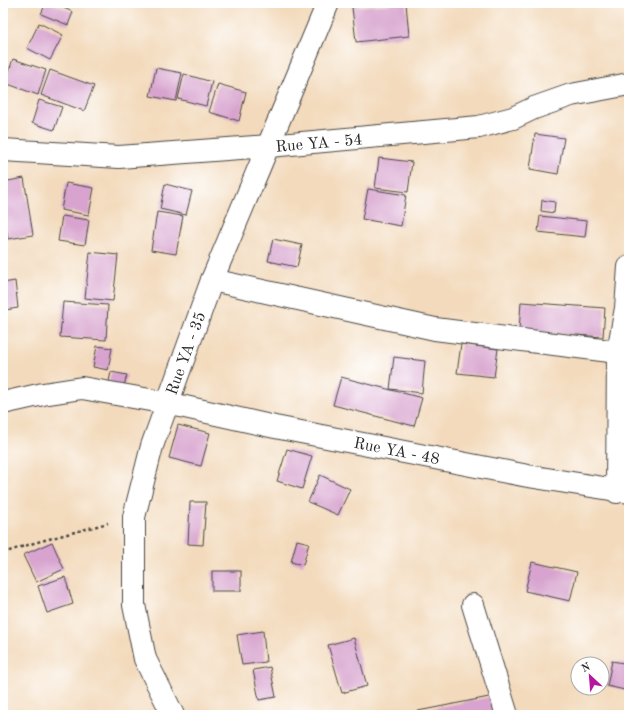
<svg xmlns="http://www.w3.org/2000/svg" width="632" height="718" viewBox="0 0 632 718" font-family="'Old Standard TT',serif">
<style>
.building{fill:#d8a4cf}
.lines{fill:none;stroke-linecap:round;stroke-linejoin:round}
.minor-casing{stroke:#494541;stroke-width:24}
.path{stroke:#494541;stroke-width:2.5;stroke-dasharray:3 3;stroke-linecap:butt}
.minor{stroke:#fff;stroke-width:22}
.labels{text-anchor:middle;stroke-width:3;stroke-linejoin:round;paint-order:stroke}
.street-label{font-size:16px;fill:#2b2b2b;stroke:#fff}
</style>
<rect width="100%" height="100%" fill="#fff"/>
<filter id="ink" filterUnits="userSpaceOnUse"><feTurbulence type="fractalNoise" baseFrequency=".025" numOctaves="2"/><feDisplacementMap in="SourceGraphic" scale="8" xChannelSelector="R" yChannelSelector="G"/><feConvolveMatrix kernelMatrix="1 2 1 2 8 2 1 2 1" color-interpolation-filters="sRGB"/></filter>
<filter id="wash" filterUnits="userSpaceOnUse"><feTurbulence type="fractalNoise" baseFrequency=".012" numOctaves="4" result="noise"/><feDisplacementMap in="SourceGraphic" scale="16" xChannelSelector="R" yChannelSelector="G"/><feGaussianBlur stdDeviation="0.9" result="paint"/><feColorMatrix in="noise" values="0 0 0 0 0 0 0 0 0 0 0 0 0 0 0 0 0 1.4 0 .05"/><feComposite in="paint" operator="in"/></filter>
<g filter="url(#wash)">
<rect width="100%" height="100%" fill="#f3dabc"/>
<g id="blocks">
<g class="building">
<path d="M46 3H52L73 12 68 25 41 14Z"/>
<path d="M406 3 409 36 356 42 352 7Z"/>
<path d="M39 23 63 35 50 60 27 48Z"/>
<path d="M13 59 46 70 38 95 5 83Z"/>
<path d="M156 68 182 73 176 101 150 96Z"/>
<path d="M50 70 94 86 84 111 41 95Z"/>
<path d="M184 74 212 82 206 106 178 99Z"/>
<path d="M218 84 246 92 239 121 209 112Z"/>
<path d="M39 100 62 107 54 130 32 123Z"/>
<path d="M535 134 564 138 558 174 530 169Z"/>
<path d="M379 158 412 162 408 192 375 188Z"/>
<path d="M24 178 33 235 8 239 3 207V182Z"/>
<path d="M66 183 94 188 89 215 61 210Z"/>
<path d="M165 184 192 191 186 215 160 209Z"/>
<path d="M368 189 406 195 401 226 362 219Z"/>
<path d="M542 200 555 202 554 213 541 211Z"/>
<path d="M157 212 183 216 176 254 151 250Z"/>
<path d="M62 216 89 220 85 245 58 241Z"/>
<path d="M540 216 587 221 585 237 538 232Z"/>
<path d="M273 239 302 245 297 267 268 261Z"/>
<path d="M90 252 118 255 113 301 85 298Z"/>
<path d="M15 281 18 308 5 310 3 283Z"/>
<path d="M63 302 108 305 106 340 60 337Z"/>
<path d="M521 302 605 308 603 337 519 331Z"/>
<path d="M461 344 498 349 494 377 457 373Z"/>
<path d="M97 346 112 348 108 370 93 367Z"/>
<path d="M394 357 425 361 422 393 390 389Z"/>
<path d="M111 372 127 375 123 389 108 386Z"/>
<path d="M341 377 422 398 414 426 333 405Z"/>
<path d="M178 425 210 433 201 466 169 458Z"/>
<path d="M287 449 312 456 302 489 277 481Z"/>
<path d="M320 475 350 489 338 515 308 502Z"/>
<path d="M190 502H206L203 545 188 544Z"/>
<path d="M297 540 309 543 303 565 291 562Z"/>
<path d="M52 542 64 569 36 582 23 555Z"/>
<path d="M532 562 577 572 570 601 525 591Z"/>
<rect x="212" y="571" width="29" height="20"/>
<path d="M65 577 73 604 47 613 38 586Z"/>
<path d="M263 631 266 662 242 665 237 635Z"/>
<path d="M354 638 367 686 342 693 328 645Z"/>
<path d="M612 661 629 664V691L607 686Z"/>
<path d="M270 667 276 697 259 700 253 670Z"/>
<path d="M494 696 497 715H403V714Z"/>
</g>
</g>
</g>
<g filter="url(#ink)">
<use href="#blocks" fill-opacity="0" stroke="#494541" stroke-width="1"/>
<g class="lines">
<defs>
<g id="minor">
<path d="M3 150 119 157 269 146 479 127 513 118 534 108 571 95 629 84"/>
<path d="M212 280 435 329 618 352"/>
<path d="M3 403 43 394 82 388 167 403 275 427 528 476 629 492"/>
<path d="M617 492 618 352 626 308 629 267"/>
<path d="M473 605 507 715"/>
<path d="M173 715 145 659 134 605V517L152 446 212 280 328 3"/>
</g>
</defs>
<use href="#minor" class="minor-casing"/>
<path class="path" d="M3 553 34 543 108 523"/>
<use href="#minor" class="minor"/>
</g>
</g>
<g class="labels">
<g class="street-label">
<text transform="translate(319 142) rotate(-5)" y="6">Rue YA - 54</text>
<text transform="translate(185 353) rotate(-70)" y="6">Rue YA - 35</text>
<text transform="translate(397 450) rotate(11)" y="6">Rue YA - 48</text>
</g>
</g>
<rect width="632" height="718" fill="none" stroke="#fff" stroke-width="16"/>
<g transform="translate(590 676) rotate(334)"><circle r="19" fill="#ffffff" stroke="#aaaaaa"/>
<path d="M0-3L7 15L0 10L-7 15Z" fill="#b5179e"/>
<text y="-6" font-size="11" font-weight="bold" text-anchor="middle" fill="#2b2b2b">N</text>
</g>
</svg>
